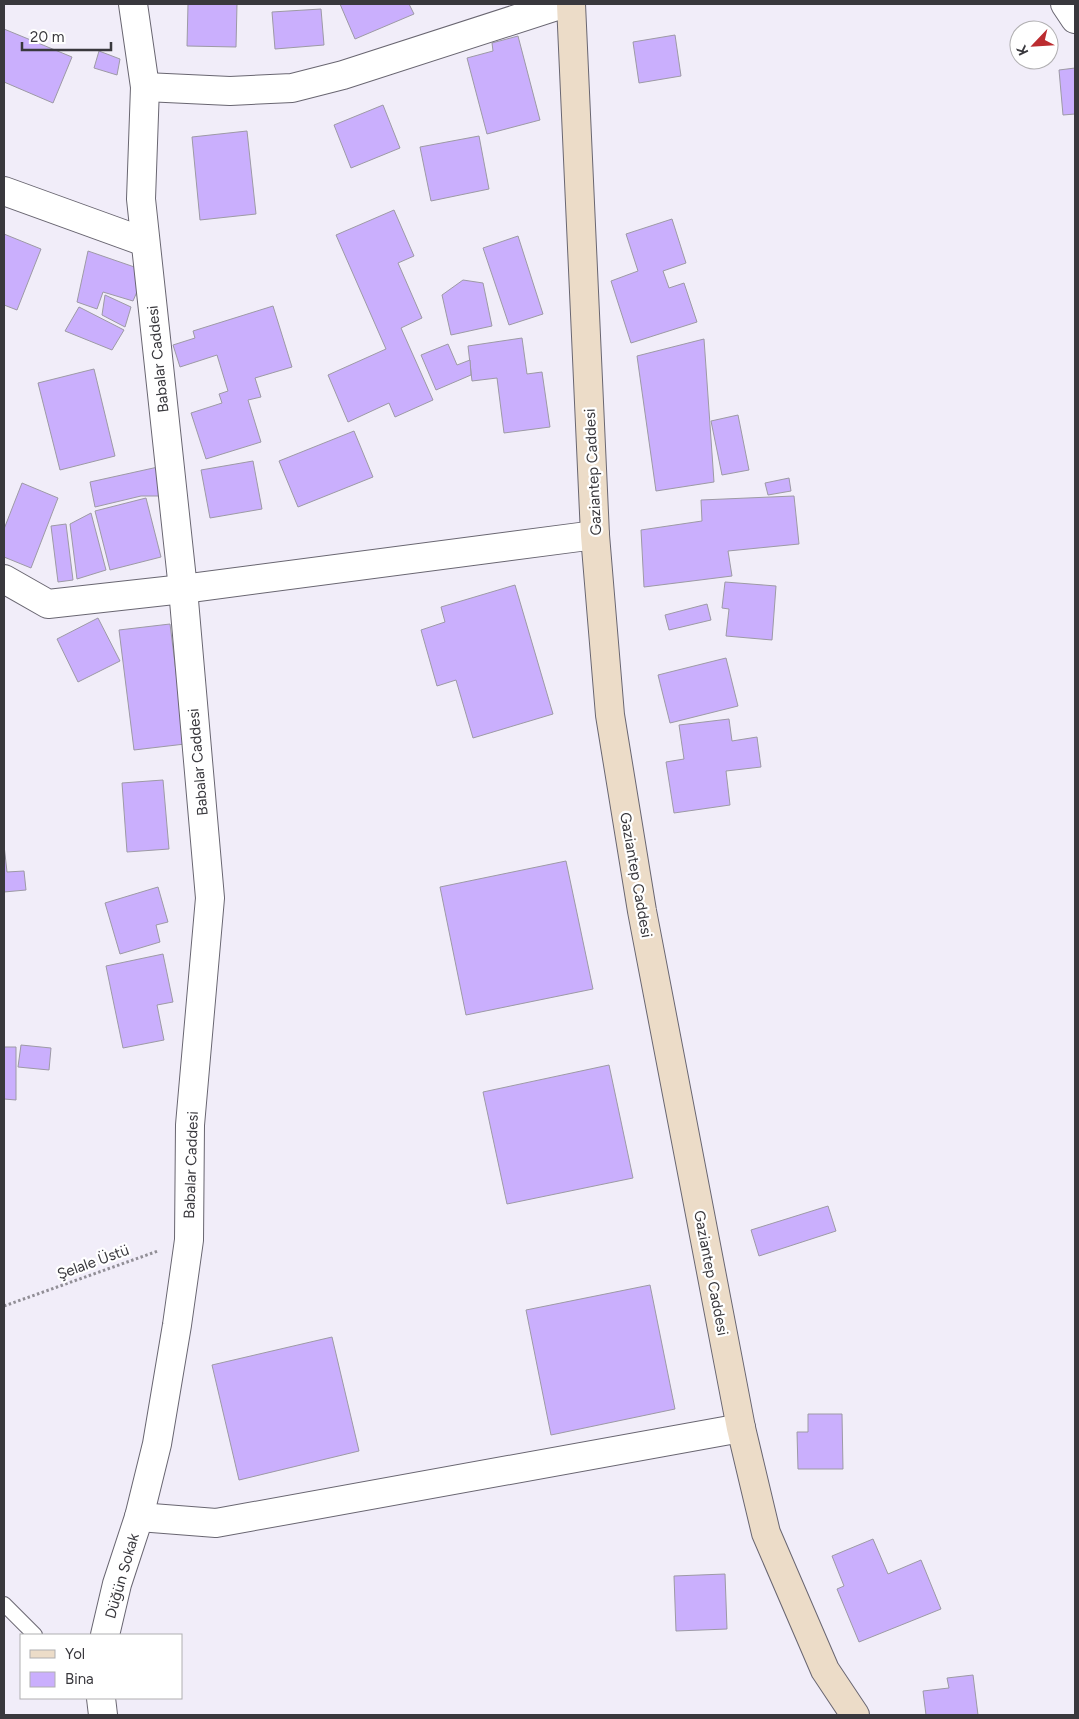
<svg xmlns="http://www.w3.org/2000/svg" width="1079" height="1719" viewBox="0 0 1079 1719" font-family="Figtree,sans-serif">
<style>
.building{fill:#caaffd;stroke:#9d9aa5}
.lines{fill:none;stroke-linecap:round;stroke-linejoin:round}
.lane-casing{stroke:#696671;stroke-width:16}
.street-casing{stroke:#696671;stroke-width:30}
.secondary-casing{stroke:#696671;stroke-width:30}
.path{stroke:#918e96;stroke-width:3;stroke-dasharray:2.5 2.5;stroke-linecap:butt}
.lane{stroke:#fff;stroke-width:14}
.street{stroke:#fff;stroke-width:28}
.secondary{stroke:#ecdcc8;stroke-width:28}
.labels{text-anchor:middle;stroke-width:4.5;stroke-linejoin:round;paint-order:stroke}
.street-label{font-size:15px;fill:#39383d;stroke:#fff}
</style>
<rect width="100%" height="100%" fill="#f1edf9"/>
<g class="building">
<path d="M188 4H237L236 47 187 46Z"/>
<path d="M340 4H409L414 14 355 39Z"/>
<path d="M321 9 324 45 275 49 272 12Z"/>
<path d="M4 29 72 57 53 103 4 82Z"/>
<path d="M675 35 681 76 639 83 633 42Z"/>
<path d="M518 36 540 120 487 134 467 58 493 51 492 43Z"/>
<path d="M99 51 120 59 117 75 94 68Z"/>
<path d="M1075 68V114L1063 115 1059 70Z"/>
<path d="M383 105 400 148 351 168 334 125Z"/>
<path d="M247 131 256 214 200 220 192 137Z"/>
<path d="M479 136 489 189 431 201 420 147Z"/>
<path d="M394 210 414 256 398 263 422 318 401 328 433 400 395 417 389 403 348 422 328 375 386 349 336 235Z"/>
<path d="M672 219 686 263 663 271 669 288 684 283 697 322 631 343 611 281 638 271 626 234Z"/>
<path d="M4 234 41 249 17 310 4 305Z"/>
<path d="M518 236 543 314 509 325 483 248Z"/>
<path d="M88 251 146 271 133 301 103 292 97 309 77 302Z"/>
<path d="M463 280 483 283 492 326 451 335 442 295Z"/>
<path d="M105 295 131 307 125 327 102 315Z"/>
<path d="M273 306 292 367 255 378 261 397 248 400 261 442 206 459 191 413 222 403 219 394 228 391 217 355 180 367 173 345 195 338 193 331Z"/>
<path d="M79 307 124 330 112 350 65 331Z"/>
<path d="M522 338 527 374 542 372 550 427 504 433 497 378 472 381 468 346Z"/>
<path d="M704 339 714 482 656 491 637 356Z"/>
<path d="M448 344 457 365 470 360 471 375 436 390 421 355Z"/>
<path d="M94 369 115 456 60 470 38 383Z"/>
<path d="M738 415 749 470 722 475 711 421Z"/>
<path d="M354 431 373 477 298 507 279 461Z"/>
<path d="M253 461 262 509 210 518 201 470Z"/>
<path d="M158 467 163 496H141L95 507 90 482Z"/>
<path d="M789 478 791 491 768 495 765 483Z"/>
<path d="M22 483 58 498 31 568 4 557V529Z"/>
<path d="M794 496 799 544 728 551 732 576 644 587 641 530 702 521 701 500Z"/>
<path d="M146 498 161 557 110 570 95 511Z"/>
<path d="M91 513 106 570 77 579 70 524Z"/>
<path d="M66 524 73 580 58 582 51 526Z"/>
<path d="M725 582 776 586 772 640 726 636 729 609 722 608Z"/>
<path d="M515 585 553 714 473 738 456 680 437 686 421 630 445 622 441 607Z"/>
<path d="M707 604 711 620 669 630 665 615Z"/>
<path d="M98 618 120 661 78 682 57 639Z"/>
<path d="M170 624 185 744 134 750 119 630Z"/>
<path d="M726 658 738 706 670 723 658 675Z"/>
<path d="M729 719 732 741 757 737 761 767 726 771 730 805 674 813 666 762 684 759 679 725Z"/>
<path d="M163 780 169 849 127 852 122 783Z"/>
<path d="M4 845 7 872 24 871 26 890 4 892Z"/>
<path d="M566 861 593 989 466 1015 440 887Z"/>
<path d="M158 887 168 922 156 925 160 942 120 954 105 903Z"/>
<path d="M163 954 173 1002 157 1005 164 1040 123 1048 106 966Z"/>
<path d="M21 1045 51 1048 49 1070 18 1067Z"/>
<path d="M4 1047H16V1100L4 1099Z"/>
<path d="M609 1065 633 1178 507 1204 483 1092Z"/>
<path d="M828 1206 836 1231 759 1256 751 1230Z"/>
<path d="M650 1285 675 1409 551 1435 526 1310Z"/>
<path d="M332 1337 359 1451 239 1480 212 1365Z"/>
<path d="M808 1414H842L843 1469H798L797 1432H808Z"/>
<path d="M873 1539 888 1574 921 1560 941 1609 859 1642 837 1589 844 1586 832 1556Z"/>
<path d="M725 1574 727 1629 676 1631 674 1576Z"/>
<path d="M973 1675 978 1715H926L923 1691 949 1688 947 1678Z"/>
</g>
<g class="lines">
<defs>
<path id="lane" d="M4 1604 35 1635"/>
<g id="street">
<path d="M1065 4 1075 19"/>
<path d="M145 87 230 91 292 88 343 75 563 4"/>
<path d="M4 191 145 242"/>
<path d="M4 579 48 604 183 589 595 535"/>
<path d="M139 1517 216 1523 741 1428"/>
<path d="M105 1635 117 1584 139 1517 157 1444 177 1325 189 1240 190 1125 210 898 183 589 141 199 145 87 133 4"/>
<path d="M101 1698 103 1715"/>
</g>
<path id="secondary" d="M571 4 595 535 610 715 642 911 741 1428 766 1533 825 1670 855 1715"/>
</defs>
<use href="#lane" class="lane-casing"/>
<use href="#street" class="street-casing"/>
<use href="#secondary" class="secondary-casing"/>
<path class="path" d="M4 1306 158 1251"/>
<use href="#lane" class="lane"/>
<use href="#street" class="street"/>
<use href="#secondary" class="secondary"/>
</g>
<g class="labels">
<g class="street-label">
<text transform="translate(158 359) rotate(-96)" y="5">Babalar Caddesi</text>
<text transform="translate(593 472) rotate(-93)" y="5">Gaziantep Caddesi</text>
<text transform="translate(198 762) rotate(-95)" y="5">Babalar Caddesi</text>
<text transform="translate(636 875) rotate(80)" y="5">Gaziantep Caddesi</text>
<text transform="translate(191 1165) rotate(-88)" y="5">Babalar Caddesi</text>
<text transform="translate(93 1262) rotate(-20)" y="5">Şelale Üstü</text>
<text transform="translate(711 1273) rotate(79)" y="5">Gaziantep Caddesi</text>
<text transform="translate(122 1576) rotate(-74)" y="5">Düğün Sokak</text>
</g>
</g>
<rect width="1079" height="1719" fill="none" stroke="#39383d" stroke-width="10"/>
<rect x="20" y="1634" width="162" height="65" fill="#ffffff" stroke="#b0afb1"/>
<rect x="30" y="1650" width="25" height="8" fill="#ecdcc8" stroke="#b0afb1"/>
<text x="65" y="1659" font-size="15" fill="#39383d">Yol</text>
<rect x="30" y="1672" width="25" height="15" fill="#caaffd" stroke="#b0afb1"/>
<text x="65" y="1684" font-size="15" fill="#39383d">Bina</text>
<g transform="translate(1034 45) rotate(245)"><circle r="24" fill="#ffffff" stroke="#b0afb1"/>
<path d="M0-4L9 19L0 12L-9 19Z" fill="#bc2c30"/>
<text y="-8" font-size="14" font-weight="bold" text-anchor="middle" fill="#39383d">K</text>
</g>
<path d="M22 42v8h89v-8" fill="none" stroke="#39383d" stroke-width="2.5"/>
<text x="30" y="42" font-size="15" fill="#39383d" stroke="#ffffff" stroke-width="4" paint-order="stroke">20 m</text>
</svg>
